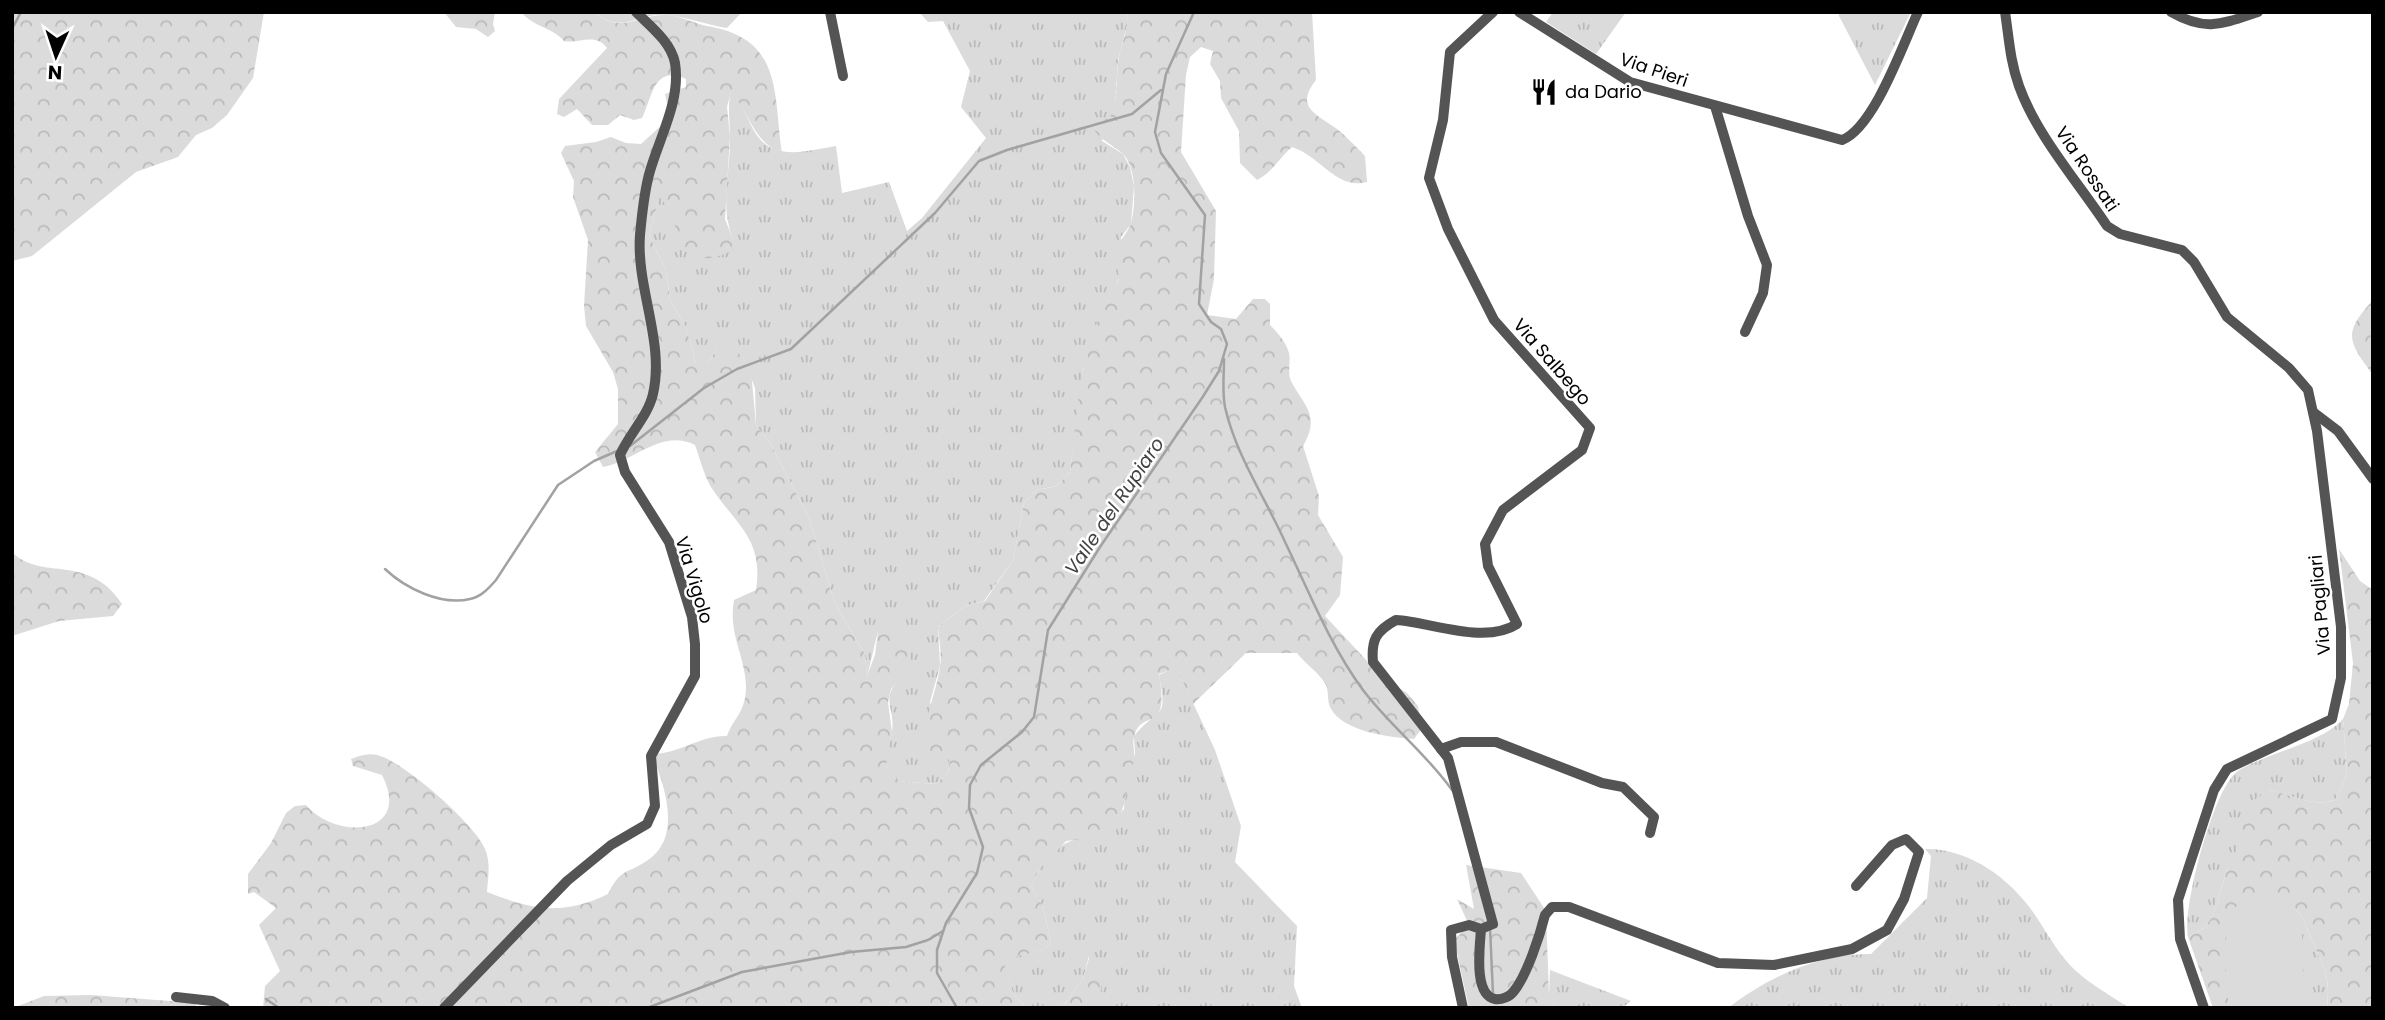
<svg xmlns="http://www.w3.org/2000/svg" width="2385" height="1020" viewBox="0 0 2385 1020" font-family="Poppins,sans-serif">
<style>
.grass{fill:url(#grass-tufts)}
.forest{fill:url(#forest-crowns)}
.garden{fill:#dbdbdb}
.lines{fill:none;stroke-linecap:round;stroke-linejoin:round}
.stream{stroke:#a2a2a2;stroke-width:2.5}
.minor{stroke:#545454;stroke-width:10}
.labels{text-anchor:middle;stroke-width:5;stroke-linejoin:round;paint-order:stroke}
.street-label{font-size:18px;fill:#000;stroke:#fff}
.poi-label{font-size:18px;fill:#000;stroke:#fff;text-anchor:start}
.water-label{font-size:19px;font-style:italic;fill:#434343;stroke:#fff}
</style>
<defs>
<pattern id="grass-tufts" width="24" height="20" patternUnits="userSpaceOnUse" patternTransform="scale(1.75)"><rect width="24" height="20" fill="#dbdbdb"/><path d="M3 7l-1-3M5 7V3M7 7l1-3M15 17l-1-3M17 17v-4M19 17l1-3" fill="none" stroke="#bababa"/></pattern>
<pattern id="forest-crowns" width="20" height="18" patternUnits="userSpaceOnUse" patternTransform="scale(1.75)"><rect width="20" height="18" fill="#dbdbdb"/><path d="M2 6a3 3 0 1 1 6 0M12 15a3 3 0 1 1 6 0" fill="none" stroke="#bababa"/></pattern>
</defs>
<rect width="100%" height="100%" fill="#fff"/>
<g class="grass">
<path d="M594 12H742L727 28C707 25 687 17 667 15 637 12 623 36 594 12Z"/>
<path d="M919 12H1127L1128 22 1118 60 1115 107 1102 141 1123 154 1130 167 1134 186 1131 224 1121 237 1119 278 1083 370 1070 472 1057 486 1037 490 1024 503 1013 560 984 601 965 606 938 627 940 666 930 702 950 758 948 774 935 784 898 781 886 766C886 754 890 744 892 732 896 707 877 696 905 676L878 631 867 677 865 654 835 604 810 520 770 443 756 425 755 388 743 357 716 350 708 363H696L686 328 670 300 666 271 649 235 660 195 673 215 678 231 733 239C719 204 731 171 730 135 730 119 727 108 731 91 742 104 746 115 753 129 771 163 804 151 836 146L842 193 889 182 907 231 922 218 986 138 961 107 970 71 943 21 928 22Z"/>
<path d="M1553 12H1626L1596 54 1546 22Z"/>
<path d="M1839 12H1911L1875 85 1839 16Z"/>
<path d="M1173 668 1179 673 1215 750 1241 826 1235 862 1297 926 1294 986 1302 1008H1099L1089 956 1083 979 1062 1008H1026L1013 993 1002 959 1043 950 1051 943 1043 906 1031 887C1045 852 1063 836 1101 837L1124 809 1125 787 1135 754 1134 736C1160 705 1168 722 1159 675Z"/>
<path d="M2343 719 2347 775 2335 800C2315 808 2288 794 2269 790L2227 870 2213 916 2204 928 2188 937C2182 908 2214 786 2238 771 2267 752 2321 744 2343 719Z"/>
<path d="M1925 849C1969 848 2011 879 2035 915 2048 934 2059 956 2076 971 2091 985 2112 996 2129 1008H1728C1768 977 1820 953 1871 954L1927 898 1931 856Z"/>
<path d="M2294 907C2308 924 2306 927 2314 945 2326 973 2330 976 2327 1008H2236Z"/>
<path d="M1550 970 1631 1001 1622 1008H1555L1549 996Z"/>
</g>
<g class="forest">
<path d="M12 12H264L253 78 227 115 212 128 196 135 178 157 136 172 32 256 12 261Z"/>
<path d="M444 12H495L493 24 495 31 488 37 476 29 456 27Z"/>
<path d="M521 12H594C621 35 636 15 665 15 679 15 693 23 707 26 783 39 773 91 782 154 751 139 752 116 731 92L727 107 730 136 725 219 733 239 731 251C679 276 683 230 660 196L649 235 666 271 670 300 686 328 696 363H708L716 350 726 345 743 357 751 371 756 425 770 443 810 520 835 604 865 654 867 676 875 655 878 631 893 625 911 630V663L905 676 891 689 888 702 892 732 886 766 899 781 935 784 948 774 950 759 933 760C916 731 936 697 940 667 942 654 939 640 938 627L965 606 985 601 1013 560 1024 503 1037 490 1057 486 1070 472 1080 384 1092 333 1119 279 1115 251C1119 241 1128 232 1131 223 1136 204 1137 168 1123 154 1113 145 1102 141 1094 130L1098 118 1109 119C1120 99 1115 78 1119 57 1122 42 1129 28 1127 12H1312L1316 80C1294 108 1317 114 1337 129 1347 137 1356 147 1365 156L1367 182C1336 190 1322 157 1292 147 1279 158 1273 172 1257 180L1240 163 1239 131 1221 98 1220 81 1210 64 1213 51 1201 47 1190 57 1186 75 1181 152 1216 211 1214 279 1207 315 1236 319 1253 299H1265L1270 304V325C1278 333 1286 342 1289 353 1291 362 1287 372 1291 381 1304 406 1321 415 1303 446L1319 496 1318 515 1343 557 1340 595 1325 616 1383 678 1407 693 1418 706 1422 728 1414 739C1389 737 1342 732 1330 707 1327 700 1329 692 1326 685 1319 672 1306 665 1297 653H1246L1193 704 1179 673 1172 669 1159 674C1170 738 1142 706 1134 737 1132 743 1135 752 1134 759 1130 781 1125 806 1116 827L1101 837 1066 841 1038 871 1031 887 1043 906 1051 943 1043 950 1003 960 1013 993 1026 1008H263L265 986 280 971 259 925 276 908 254 892 248 894V874L271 843 286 813 295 806 306 805C336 841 413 836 382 775L353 766 351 759C359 756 367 753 377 755 402 760 476 825 485 849 491 863 488 877 487 892 533 910 563 916 608 894 622 866 627 875 648 860 683 836 664 785 652 754 680 754 700 735 727 736 734 717 746 712 746 686 745 655 728 634 734 600L756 590C764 539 736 525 711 487 704 475 700 459 695 445 662 428 635 461 603 467L595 452 618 424V389L613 372 586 326 584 306 588 240 573 197 574 181 561 153 565 146 596 142 611 137 626 143 641 144 664 123 668 108 665 94 686 87V79C653 64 652 99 642 118L634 120 620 115 608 125H592L577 109 564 117 557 114 559 99 607 48C595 32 580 44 564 41 552 27 535 28 521 12Z"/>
<path d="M2373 300V375C2347 340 2343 333 2373 300Z"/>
<path d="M2339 549 2360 581 2373 590V1008H2327C2330 976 2326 973 2314 945 2306 927 2308 924 2294 907L2236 1008H2213L2188 937 2204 928 2213 916 2227 870 2243 837 2242 808 2269 790C2288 794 2316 808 2335 800L2347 775 2343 719 2349 704 2353 663Z"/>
<path d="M12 552C42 582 88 552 122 604L113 616 59 621 12 636Z"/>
<path d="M1466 865 1521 873 1546 911 1549 995 1555 1008H1469L1454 940 1469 925 1457 899 1474 909Z"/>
<path d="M1090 955 1104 961 1099 1008H1062L1083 979Z"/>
<path d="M91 995 196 1003 195 1008H13L44 996Z"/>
</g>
<path class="garden" d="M2269 892 2293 905 2305 929 2302 933 2304 1008H2229C2226 971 2212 889 2269 892Z"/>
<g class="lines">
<g class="stream">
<path d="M12 29 21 12"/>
<path d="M1224 359C1224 375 1222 392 1225 407 1236 456 1266 499 1286 544 1309 592 1331 647 1363 690 1390 726 1425 752 1452 790"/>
<path d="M630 446 704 388 737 369 791 349 935 213 979 161 1007 150 1132 114 1161 90"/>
<path d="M385 569C405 588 441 606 470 599 481 597 489 588 496 580L558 485 594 461 617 451"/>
<path d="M1490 928 1493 994"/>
<path d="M266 999 279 1008"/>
<path d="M647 1008 742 972 851 952 906 947 928 940 943 931"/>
<path d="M957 1008 937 973V950L946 923 977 873 983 847 969 808 970 785 981 765 1022 732 1034 717 1048 630 1100 547 1202 398 1219 371 1227 344 1221 329 1211 322 1199 304 1205 215 1161 153 1155 132 1166 74 1194 12"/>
</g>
<g class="minor">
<path d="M830 12 843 76"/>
<path d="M1519 12 1630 82 1842 140C1874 128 1903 44 1918 12"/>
<path d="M2005 12C2009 38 2010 61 2019 86 2037 136 2078 182 2107 226L2120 234 2182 250 2194 262 2227 317 2289 368 2308 390 2317 431 2341 627V678L2332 719 2227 769 2214 790 2178 900 2180 939 2204 1008"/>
<path d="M2171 12C2206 32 2222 24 2258 12"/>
<path d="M1715 106 1748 216 1767 265 1763 293 1745 332"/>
<path d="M2313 412 2338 431 2373 479"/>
<path d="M1441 749 1461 742H1496L1602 783 1623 787 1654 817 1650 833"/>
<path d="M1481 929C1480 946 1473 995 1495 999 1501 1000 1510 997 1514 991 1527 975 1540 935 1545 915L1552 907H1569L1718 963 1774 965 1852 949 1887 930 1904 899 1919 852 1906 839 1892 845 1856 886"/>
<path d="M176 997 212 1001 225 1008"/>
<path d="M444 1008 567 881 611 845 647 824 655 806 651 756 695 676V644L692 617 669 542 625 472 620 455C629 434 648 416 653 394 665 342 636 288 640 235 642 214 644 191 650 171 660 136 681 100 675 63 671 42 650 26 636 12"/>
<path d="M1463 1008 1452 957 1451 930 1469 925 1481 929 1493 924 1448 758 1373 662C1371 640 1376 631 1396 620 1431 622 1485 645 1517 624L1488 566 1485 544 1503 510 1582 450 1590 428 1494 320 1448 229 1429 178 1443 120 1450 52 1493 12"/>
</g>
</g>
<defs>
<symbol id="restaurant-bare" viewBox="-9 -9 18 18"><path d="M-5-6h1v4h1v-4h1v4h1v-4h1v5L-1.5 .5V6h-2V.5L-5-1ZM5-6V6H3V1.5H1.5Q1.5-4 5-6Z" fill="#000" stroke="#fff" stroke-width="2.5" paint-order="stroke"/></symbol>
</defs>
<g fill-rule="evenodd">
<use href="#restaurant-bare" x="1525" y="73" width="38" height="38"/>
</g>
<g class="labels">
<g class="street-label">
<text transform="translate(1654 70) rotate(19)" y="6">Via Pieri</text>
<text transform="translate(2087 169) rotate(56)" y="6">Via Rossati</text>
<text transform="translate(1552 362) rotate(49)" y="6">Via Salbego</text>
<text transform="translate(694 580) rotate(73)" y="6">Via Vigolo</text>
<text transform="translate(2320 605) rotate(-95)" y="6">Via Pagliari</text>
</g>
<g class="poi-label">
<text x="1565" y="98">da Dario</text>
</g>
<g class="water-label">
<text transform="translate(1114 506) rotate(-56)" y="7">Valle del Rupiaro</text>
</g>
</g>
<rect width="2385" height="1020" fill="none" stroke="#000000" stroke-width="28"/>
<g transform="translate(56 56) rotate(183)" stroke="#ffffff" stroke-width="5" paint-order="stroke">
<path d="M0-5L12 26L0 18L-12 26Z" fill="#000000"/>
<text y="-10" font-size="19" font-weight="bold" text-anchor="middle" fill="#000000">N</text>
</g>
</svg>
